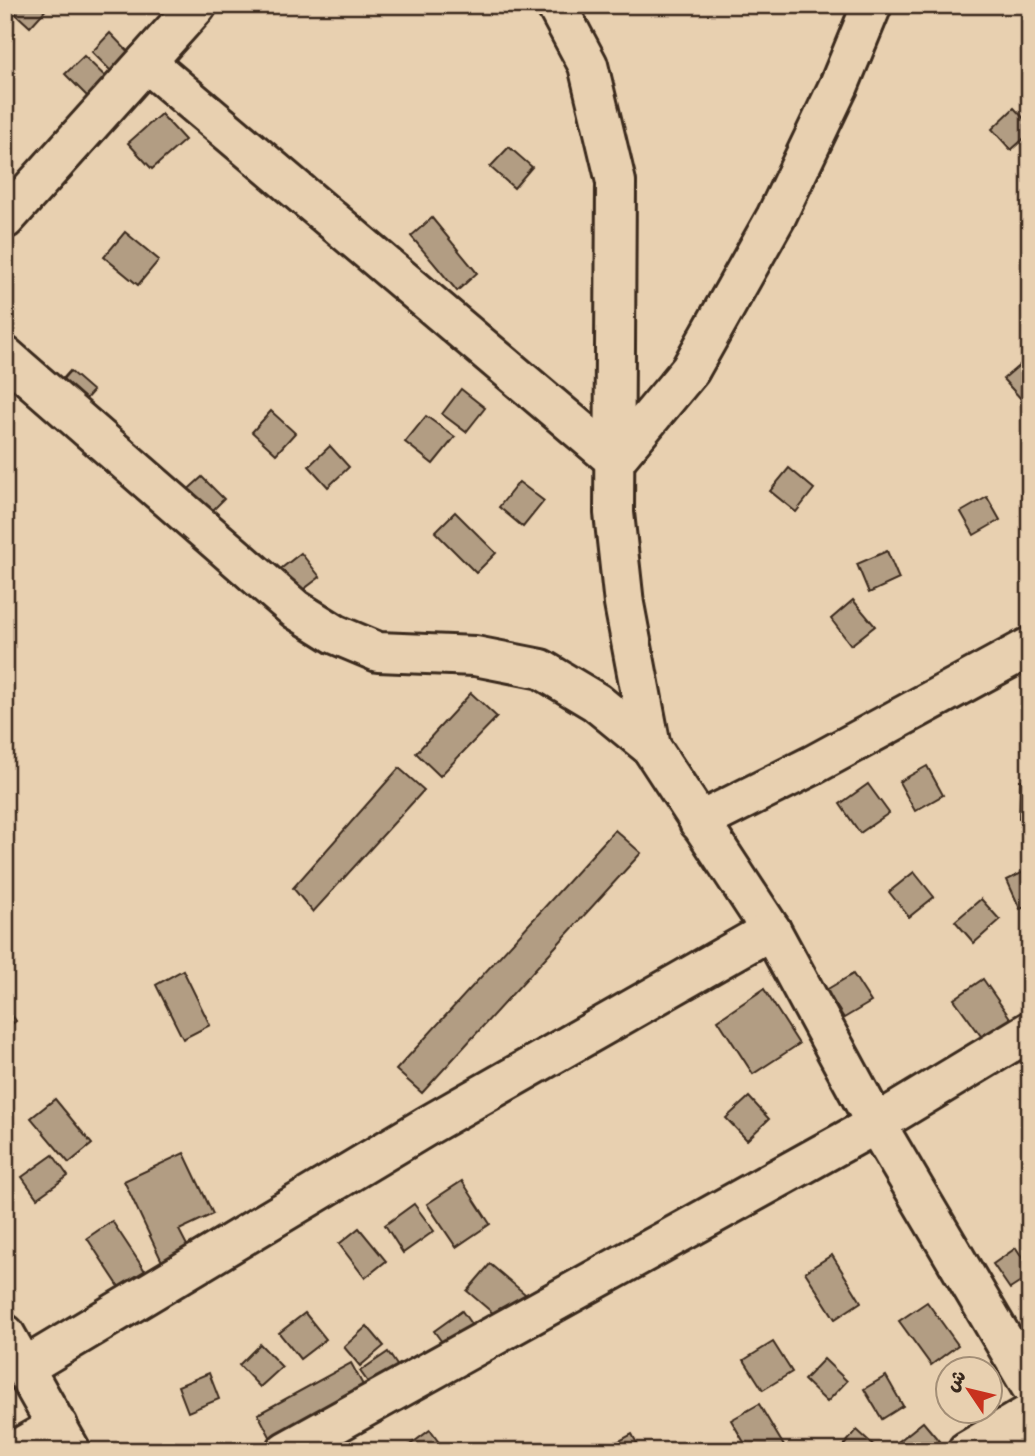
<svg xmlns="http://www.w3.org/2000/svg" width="1035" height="1456" viewBox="0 0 1035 1456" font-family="Kalam,'Playpen Sans Arabic',sans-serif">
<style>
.building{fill:#b29d83;stroke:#3b2a1e;stroke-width:2}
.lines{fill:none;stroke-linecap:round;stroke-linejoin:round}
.minor-casing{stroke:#3b2a1e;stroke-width:44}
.minor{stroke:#e8d0b0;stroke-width:38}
</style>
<rect width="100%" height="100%" fill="#e8d0b0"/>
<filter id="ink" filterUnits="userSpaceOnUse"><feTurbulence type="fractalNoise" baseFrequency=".0143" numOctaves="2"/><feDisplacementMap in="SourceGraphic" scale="14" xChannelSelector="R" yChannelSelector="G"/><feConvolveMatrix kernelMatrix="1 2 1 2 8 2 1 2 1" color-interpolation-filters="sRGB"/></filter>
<g filter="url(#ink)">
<g class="building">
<path d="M6 5H50L30 27Z"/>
<path d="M110 33 136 60 118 78 92 52Z"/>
<path d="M84 56 112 83 93 102 65 74Z"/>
<path d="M1014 108 1030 125V133L1011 150 992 129Z"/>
<path d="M161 114 185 140 152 169 128 143Z"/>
<path d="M509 147 532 167 514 188 490 167Z"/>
<path d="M432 218 477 273 457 291 411 236Z"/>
<path d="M125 232 159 260 138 285 104 257Z"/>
<path d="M1022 363 1030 371V393L1022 400 1003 379Z"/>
<path d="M70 371 93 391 76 410 53 390Z"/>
<path d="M461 389 485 408 466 432 442 414Z"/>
<path d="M271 411 295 433 276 454 252 432Z"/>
<path d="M426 416 455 437 433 464 405 442Z"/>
<path d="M330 446 349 467 328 487 309 466Z"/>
<path d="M789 468 814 489 796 512 770 491Z"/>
<path d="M202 477 224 499 205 518 182 495Z"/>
<path d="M519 482 544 501 523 527 499 507Z"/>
<path d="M987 497 1000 520 974 535 961 512Z"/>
<path d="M455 512 496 553 476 573 435 532Z"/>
<path d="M887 551 899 579 869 593 857 564Z"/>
<path d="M301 553 320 577 296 595 278 571Z"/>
<path d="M853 600 875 626 851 645 831 619Z"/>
<path d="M471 693 497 717 440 776 416 753Z"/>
<path d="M927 766 943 795 915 811 899 782Z"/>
<path d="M399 768 424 790 313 912 293 888Z"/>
<path d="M1020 780H1030V818H1019Z"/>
<path d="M868 784 889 813 860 833 840 804Z"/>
<path d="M615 830 641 853 422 1093 396 1070Z"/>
<path d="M1030 869V905L1020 909 1007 880Z"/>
<path d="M914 872 934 897 909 917 889 892Z"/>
<path d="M981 899 1000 920 974 943 955 921Z"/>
<path d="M183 970 210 1025 183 1039 156 985Z"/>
<path d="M853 974 871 1002 844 1018 826 990Z"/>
<path d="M983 979 1017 1028 989 1047 954 999Z"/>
<path d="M764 989 799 1044 753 1074 718 1020Z"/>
<path d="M5 1005 16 1021 5 1029Z"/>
<path d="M749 1097 769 1119 747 1140 726 1118Z"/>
<path d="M55 1099 92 1144 69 1163 31 1118Z"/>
<path d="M184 1153 213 1214 179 1230 192 1255 165 1268 124 1181Z"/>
<path d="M53 1155 68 1176 37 1198 22 1177Z"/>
<path d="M462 1181 490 1224 456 1247 427 1204Z"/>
<path d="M414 1204 434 1231 403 1253 385 1225Z"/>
<path d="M112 1221 145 1271 120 1288 87 1238Z"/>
<path d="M359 1228 386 1261 365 1278 339 1244Z"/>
<path d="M1016 1248 1030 1269V1276L1010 1289 993 1264Z"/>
<path d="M832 1255 861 1302 835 1319 805 1272Z"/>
<path d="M490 1264 531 1299 508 1326 467 1291Z"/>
<path d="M927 1302 958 1345 931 1365 899 1321Z"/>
<path d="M462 1311 480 1337 452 1356 434 1331Z"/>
<path d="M305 1313 326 1339 300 1359 279 1333Z"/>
<path d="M367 1326 384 1346 360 1366 344 1347Z"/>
<path d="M773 1342 792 1372 763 1390 744 1360Z"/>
<path d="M260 1344 282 1367 260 1387 239 1365Z"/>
<path d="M388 1352 405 1377 378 1396 360 1371Z"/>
<path d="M824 1359 847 1381 827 1402 804 1380Z"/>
<path d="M351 1363 369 1396 276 1448 258 1414Z"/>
<path d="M209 1373 219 1399 188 1412 178 1386Z"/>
<path d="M886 1376 903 1406 882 1419 864 1389Z"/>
<path d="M759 1404 787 1451H749L731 1420Z"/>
<path d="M923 1422 939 1441 927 1451H897L893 1446Z"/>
<path d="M430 1430 445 1451H403V1450Z"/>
<path d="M857 1430 880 1451H839Z"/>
<path d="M632 1434 641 1451H601Z"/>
</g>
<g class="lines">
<defs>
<g id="minor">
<path d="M556 5 588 65 616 182 614 513 624 604 651 747"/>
<path d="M146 62 615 460 690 370 776 217 839 85 872 5"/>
<path d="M5 219 197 5"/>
<path d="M5 356 295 609 335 634 378 652 475 656 541 669 596 702 651 747 771 930 876 1124 1030 1385"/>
<path d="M699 822 813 765 1030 647"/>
<path d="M5 1334 71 1451"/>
<path d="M25 1367 427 1126 771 930"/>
<path d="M14 1451 58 1426"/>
<path d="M286 1451 876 1124 1030 1031"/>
<path d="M967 1451 1030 1414"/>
</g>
</defs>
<use href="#minor" class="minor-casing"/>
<use href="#minor" class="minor"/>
</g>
</g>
<rect width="1035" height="1456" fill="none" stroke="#e8d0b0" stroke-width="28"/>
<rect x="14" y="14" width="1007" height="1428" fill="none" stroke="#3b2a1e" stroke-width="2.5" filter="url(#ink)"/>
<g transform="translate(969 1390) rotate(305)"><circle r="33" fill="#e8d0b0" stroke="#a38e76" stroke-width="2"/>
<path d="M0-5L12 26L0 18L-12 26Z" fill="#c8321e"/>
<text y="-10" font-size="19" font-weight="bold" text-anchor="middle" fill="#3b2a1e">ش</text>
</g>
</svg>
